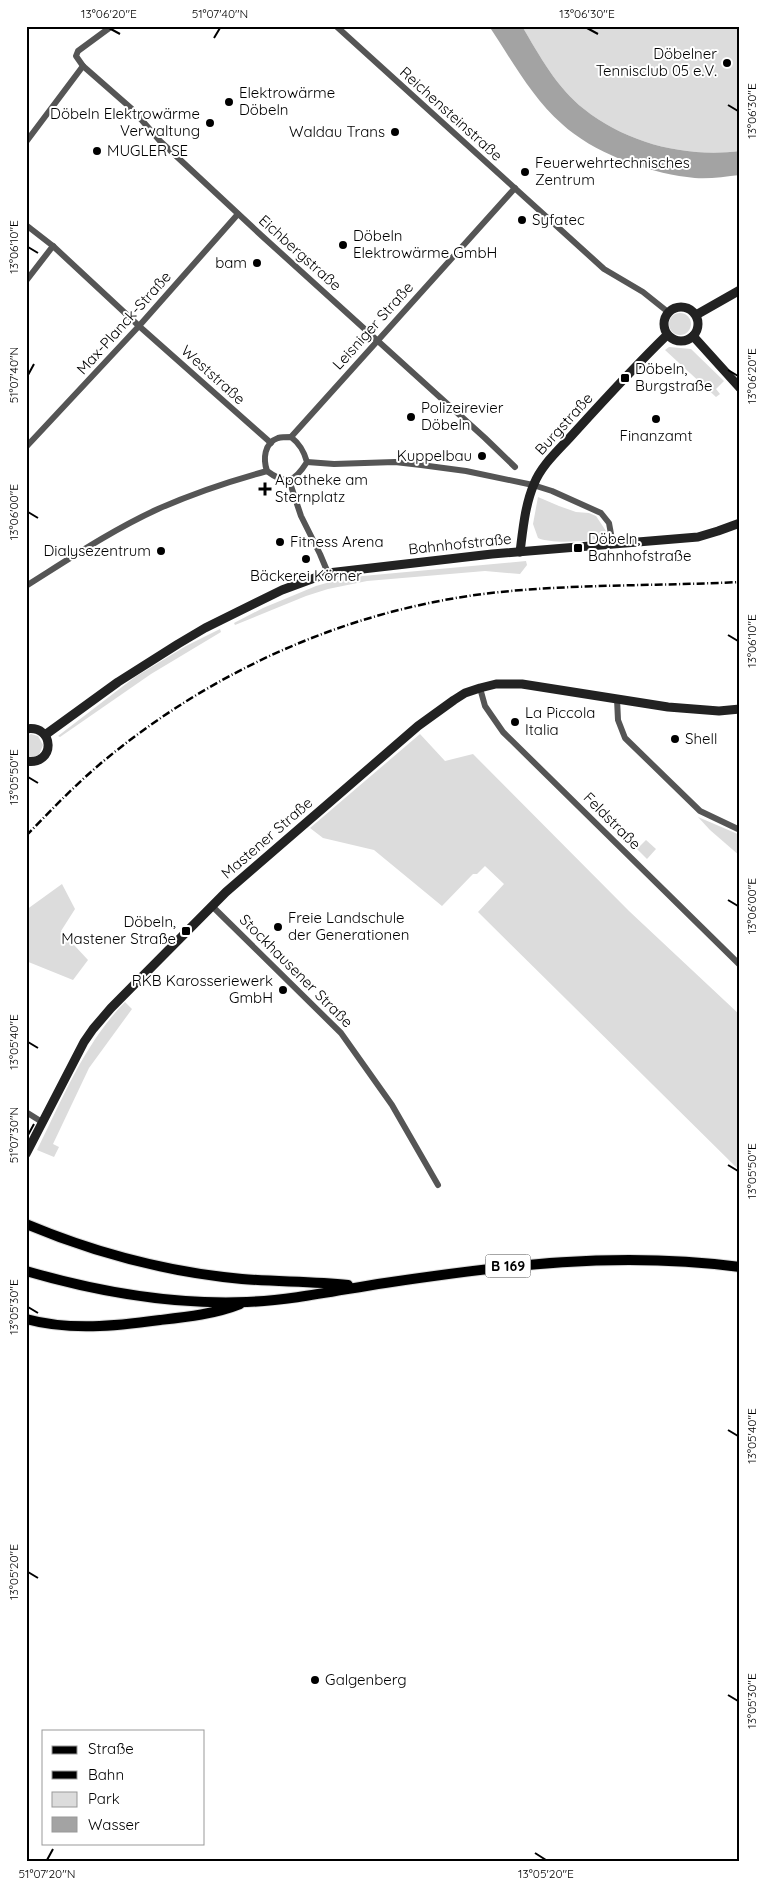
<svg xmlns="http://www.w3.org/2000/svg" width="766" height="1887" viewBox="0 0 766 1887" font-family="Quicksand,sans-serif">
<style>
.green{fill:#dcdcdc}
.water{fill:#a3a3a3}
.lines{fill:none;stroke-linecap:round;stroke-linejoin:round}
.primary-casing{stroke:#dbdbdb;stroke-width:12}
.minor{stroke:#555;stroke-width:6}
.secondary{stroke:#222;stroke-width:9}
.primary{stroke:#000;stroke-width:10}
.rail{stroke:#000;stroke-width:2.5;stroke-dasharray:8 2.5 1 2.5;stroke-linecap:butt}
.ticks{fill:none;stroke:#000;stroke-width:2}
.poi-dot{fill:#000;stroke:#fff;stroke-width:2}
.labels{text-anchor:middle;stroke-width:4;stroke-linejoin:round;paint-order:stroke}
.shield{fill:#fff;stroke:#4c4c4c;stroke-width:1}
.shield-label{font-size:14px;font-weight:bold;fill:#000}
.poi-label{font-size:15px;fill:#000;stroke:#fff;text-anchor:start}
.street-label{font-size:15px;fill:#000;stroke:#fff}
.neatline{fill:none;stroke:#000;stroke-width:2}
.ticks-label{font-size:12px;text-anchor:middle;fill:#000}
</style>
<rect width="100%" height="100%" fill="#fff"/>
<g class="green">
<path d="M522 26H740V151C686 158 626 143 584 109 557 88 539 55 522 26Z"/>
<circle cx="680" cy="324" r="11"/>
<path d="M669 347 691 349 724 381 716 389 720 394 716 397 665 350Z"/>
<path d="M538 497 559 506 576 512 589 513 596 516 606 531 604 537C590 542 551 544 538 538L533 524Z"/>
<path d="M526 561 527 565 520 574 485 571 367 581 328 589 306 596 235 625 234 623 263 608 316 586 330 582 363 576Z"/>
<path d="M220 629 221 632 151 674 60 737 58 736 135 677 186 646Z"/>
<path d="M31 734 38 736 43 745 39 755 32 757 26 755V736Z"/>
<path d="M420 734 445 761 473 754 629 911 740 1015V1171L478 912 504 884 485 866 477 874H473L442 906 374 850 323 838 310 828Z"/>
<path d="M698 817 740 835V856L710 830Z"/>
<path d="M646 840 656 849 647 859 637 849Z"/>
<path d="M62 884 75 909 61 931 88 960 73 980 26 961V910Z"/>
<path d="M125 1002 132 1009 89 1068 53 1144 59 1147 54 1157 37 1150C63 1098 84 1044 125 1002Z"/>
</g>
<path class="water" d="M489 26H522C539 55 557 88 584 109 626 143 686 158 740 151V175C722 177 704 180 687 177 646 172 592 152 562 124 532 98 511 59 489 26Z"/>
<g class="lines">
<defs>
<g id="primary">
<path d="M26 1224C95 1253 168 1272 242 1279 278 1282 313 1281 348 1285"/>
<path d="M26 1271C98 1292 172 1305 247 1302 293 1300 339 1290 385 1283 506 1265 618 1251 740 1267"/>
<path d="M26 1319C70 1331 116 1326 160 1320 187 1317 215 1314 240 1304"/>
</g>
</defs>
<use href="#primary" class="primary-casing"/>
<g class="minor">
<path d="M112 26 78 51 76 56 83 66 132 109 160 141 262 236 485 438 515 467"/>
<path d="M336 26 604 269 643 292 668 312"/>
<path d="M26 142 83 66"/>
<path d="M26 225 53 246 139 326 271 443"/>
<path d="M26 281 53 246"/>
<path d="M291 437 515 188"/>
<path d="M291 437C300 444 304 451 307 462 295 481 287 486 267 471 263 459 264 443 278 438 282 437 287 437 291 437Z"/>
<path d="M26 447 139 326 238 214"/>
<path d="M307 462 334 464 395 462 421 465 466 471 533 485 552 491 601 513 609 523 613 545"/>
<path d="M289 480 301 516 320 554 328 573"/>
<path d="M26 586C69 559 112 530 158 509 194 493 230 481 267 471"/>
<path d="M480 688 485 706 503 732 740 965"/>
<path d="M617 699 618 720 625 738 700 811 740 830"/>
<path d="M212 906 341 1033 392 1105 438 1185"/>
<path d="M26 1112 42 1122"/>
</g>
<g class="secondary">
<circle cx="681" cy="324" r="17"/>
<path d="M696 315 740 290"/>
<path d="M693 336 740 388"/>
<path d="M520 552C523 529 525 505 534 484 542 464 560 449 574 433 604 400 635 366 667 335"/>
<path d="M26 729C55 724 56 766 26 761"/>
<path d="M45 735 118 682 178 644 205 628 282 590 328 573 492 554 698 537 718 531 740 523"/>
<path d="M26 1154 84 1042 93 1029 111 1008 226 892 418 726 454 700 465 693 480 688 496 684H522L668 707 719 711 740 709"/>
</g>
<use href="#primary" class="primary"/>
<path class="rail" d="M26 836C52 809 77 783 106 759 218 667 355 607 500 592 579 584 660 586 740 582"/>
</g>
<path class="ticks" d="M109 28 120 34M587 28 598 34M214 38 220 28M728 105 738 111M28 247 38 253M728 370 738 376M28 375 34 364M28 512 38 518M728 635 738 641M28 777 38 783M728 900 738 906M28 1042 38 1048M28 1135 34 1124M728 1165 738 1171M28 1307 38 1313M728 1430 738 1436M28 1572 38 1578M728 1695 738 1701M535 1853 546 1860M47 1860 53 1849"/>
<g class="poi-dot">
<circle cx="727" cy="63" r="5"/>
<circle cx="229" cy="102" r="5"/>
<circle cx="210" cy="123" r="5"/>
<circle cx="395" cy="132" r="5"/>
<circle cx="97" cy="151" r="5"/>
<circle cx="525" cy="172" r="5"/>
<circle cx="522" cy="220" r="5"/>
<circle cx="343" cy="245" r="5"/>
<circle cx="257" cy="263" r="5"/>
<rect x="620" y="373" width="10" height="10" rx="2.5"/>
<circle cx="411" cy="417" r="5"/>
<circle cx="656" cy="419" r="5"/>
<circle cx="482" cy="456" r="5"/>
<path d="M262.5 481.5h5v5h5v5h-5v5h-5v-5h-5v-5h5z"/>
<circle cx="280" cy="542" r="5"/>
<rect x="573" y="543" width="10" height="10" rx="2.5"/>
<circle cx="161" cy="551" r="5"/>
<circle cx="306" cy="559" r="5"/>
<circle cx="515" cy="722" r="5"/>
<circle cx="675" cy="739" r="5"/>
<circle cx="278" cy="927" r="5"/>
<rect x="181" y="926" width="10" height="10" rx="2.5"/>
<circle cx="283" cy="990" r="5"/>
<circle cx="315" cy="1680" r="5"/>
</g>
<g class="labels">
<rect class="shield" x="485.5" y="1254.5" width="45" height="23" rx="4"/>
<g class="shield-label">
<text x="508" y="1271">B 169</text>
</g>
<g class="poi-label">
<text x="717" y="59" text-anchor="end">Döbelner<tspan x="717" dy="17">Tennisclub 05 e.V.</tspan></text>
<text x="239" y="98">Elektrowärme<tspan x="239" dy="17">Döbeln</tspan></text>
<text x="200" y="119" text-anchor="end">Döbeln Elektrowärme<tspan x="200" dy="17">Verwaltung</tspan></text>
<text x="385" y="137" text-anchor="end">Waldau Trans</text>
<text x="107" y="156">MUGLER SE</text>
<text x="535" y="168">Feuerwehrtechnisches<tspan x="535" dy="17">Zentrum</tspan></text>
<text x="532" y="225">Syfatec</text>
<text x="353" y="241">Döbeln<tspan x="353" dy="17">Elektrowärme GmbH</tspan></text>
<text x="247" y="268" text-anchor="end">bam</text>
<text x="635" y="374">Döbeln,<tspan x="635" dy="17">Burgstraße</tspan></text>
<text x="421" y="413">Polizeirevier<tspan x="421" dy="17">Döbeln</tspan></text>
<text x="656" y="441" text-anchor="middle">Finanzamt</text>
<text x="472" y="461" text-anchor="end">Kuppelbau</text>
<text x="275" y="485">Apotheke am<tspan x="275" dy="17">Sternplatz</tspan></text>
<text x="588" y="544">Döbeln,<tspan x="588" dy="17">Bahnhofstraße</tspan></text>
<text x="290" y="547">Fitness Arena</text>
<text x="151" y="556" text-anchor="end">Dialysezentrum</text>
<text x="306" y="581" text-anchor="middle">Bäckerei Körner</text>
<text x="525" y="718">La Piccola<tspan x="525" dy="17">Italia</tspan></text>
<text x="685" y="744">Shell</text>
<text x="288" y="923">Freie Landschule<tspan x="288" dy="17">der Generationen</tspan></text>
<text x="176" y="927" text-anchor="end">Döbeln,<tspan x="176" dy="17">Mastener Straße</tspan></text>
<text x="273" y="986" text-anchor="end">RKB Karosseriewerk<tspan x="273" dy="17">GmbH</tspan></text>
<text x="325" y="1685">Galgenberg</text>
</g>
<g class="street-label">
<text transform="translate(451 114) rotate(42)" y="5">Reichensteinstraße</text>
<text transform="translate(300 253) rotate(42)" y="5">Eichbergstraße</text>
<text transform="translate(124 323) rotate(-48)" y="5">Max-Planck-Straße</text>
<text transform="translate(373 326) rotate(-48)" y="5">Leisniger Straße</text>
<text transform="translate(213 375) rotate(42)" y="5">Weststraße</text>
<text transform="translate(564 424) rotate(-48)" y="5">Burgstraße</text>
<text transform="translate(460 544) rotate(-6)" y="5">Bahnhofstraße</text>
<text transform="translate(612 821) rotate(45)" y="5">Feldstraße</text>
<text transform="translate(267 838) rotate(-41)" y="5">Mastener Straße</text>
<text transform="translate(296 971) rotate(45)" y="5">Stockhausener Straße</text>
</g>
</g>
<rect width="766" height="1887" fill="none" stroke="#ffffff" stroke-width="55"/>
<rect x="42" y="1730" width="162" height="115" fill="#ffffff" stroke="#999999"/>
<rect x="52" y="1746" width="25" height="8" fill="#000000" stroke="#999999"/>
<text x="88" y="1754" font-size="15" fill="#000000">Straße</text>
<rect x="52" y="1771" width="25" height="8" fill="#000000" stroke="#999999"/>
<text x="88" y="1780" font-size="15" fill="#000000">Bahn</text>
<rect x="52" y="1792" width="25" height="15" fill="#dcdcdc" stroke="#999999"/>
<text x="88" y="1804" font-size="15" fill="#000000">Park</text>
<rect x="52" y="1817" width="25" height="15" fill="#a3a3a3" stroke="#999999"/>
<text x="88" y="1830" font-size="15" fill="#000000">Wasser</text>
<rect x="28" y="28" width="710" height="1832" class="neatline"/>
<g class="ticks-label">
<text x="109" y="18">13°06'20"E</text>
<text x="220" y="18">51°07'40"N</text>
<text x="587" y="18">13°06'30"E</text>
<text transform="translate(752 111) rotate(-90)" y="4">13°06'30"E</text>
<text transform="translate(14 247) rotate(-90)" y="4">13°06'10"E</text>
<text transform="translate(14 375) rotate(-90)" y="4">51°07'40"N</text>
<text transform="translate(752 376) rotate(-90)" y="4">13°06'20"E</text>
<text transform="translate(14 512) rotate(-90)" y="4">13°06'00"E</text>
<text transform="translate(752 641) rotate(-90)" y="4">13°06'10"E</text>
<text transform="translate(14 777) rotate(-90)" y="4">13°05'50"E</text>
<text transform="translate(752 906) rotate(-90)" y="4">13°06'00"E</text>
<text transform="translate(14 1042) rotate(-90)" y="4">13°05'40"E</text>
<text transform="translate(14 1135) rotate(-90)" y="4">51°07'30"N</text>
<text transform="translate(752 1171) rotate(-90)" y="4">13°05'50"E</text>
<text transform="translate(14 1307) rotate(-90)" y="4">13°05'30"E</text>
<text transform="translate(752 1436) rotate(-90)" y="4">13°05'40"E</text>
<text transform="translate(14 1572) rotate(-90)" y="4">13°05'20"E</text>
<text transform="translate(752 1701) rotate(-90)" y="4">13°05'30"E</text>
<text x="47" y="1878">51°07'20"N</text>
<text x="546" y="1878">13°05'20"E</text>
</g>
</svg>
